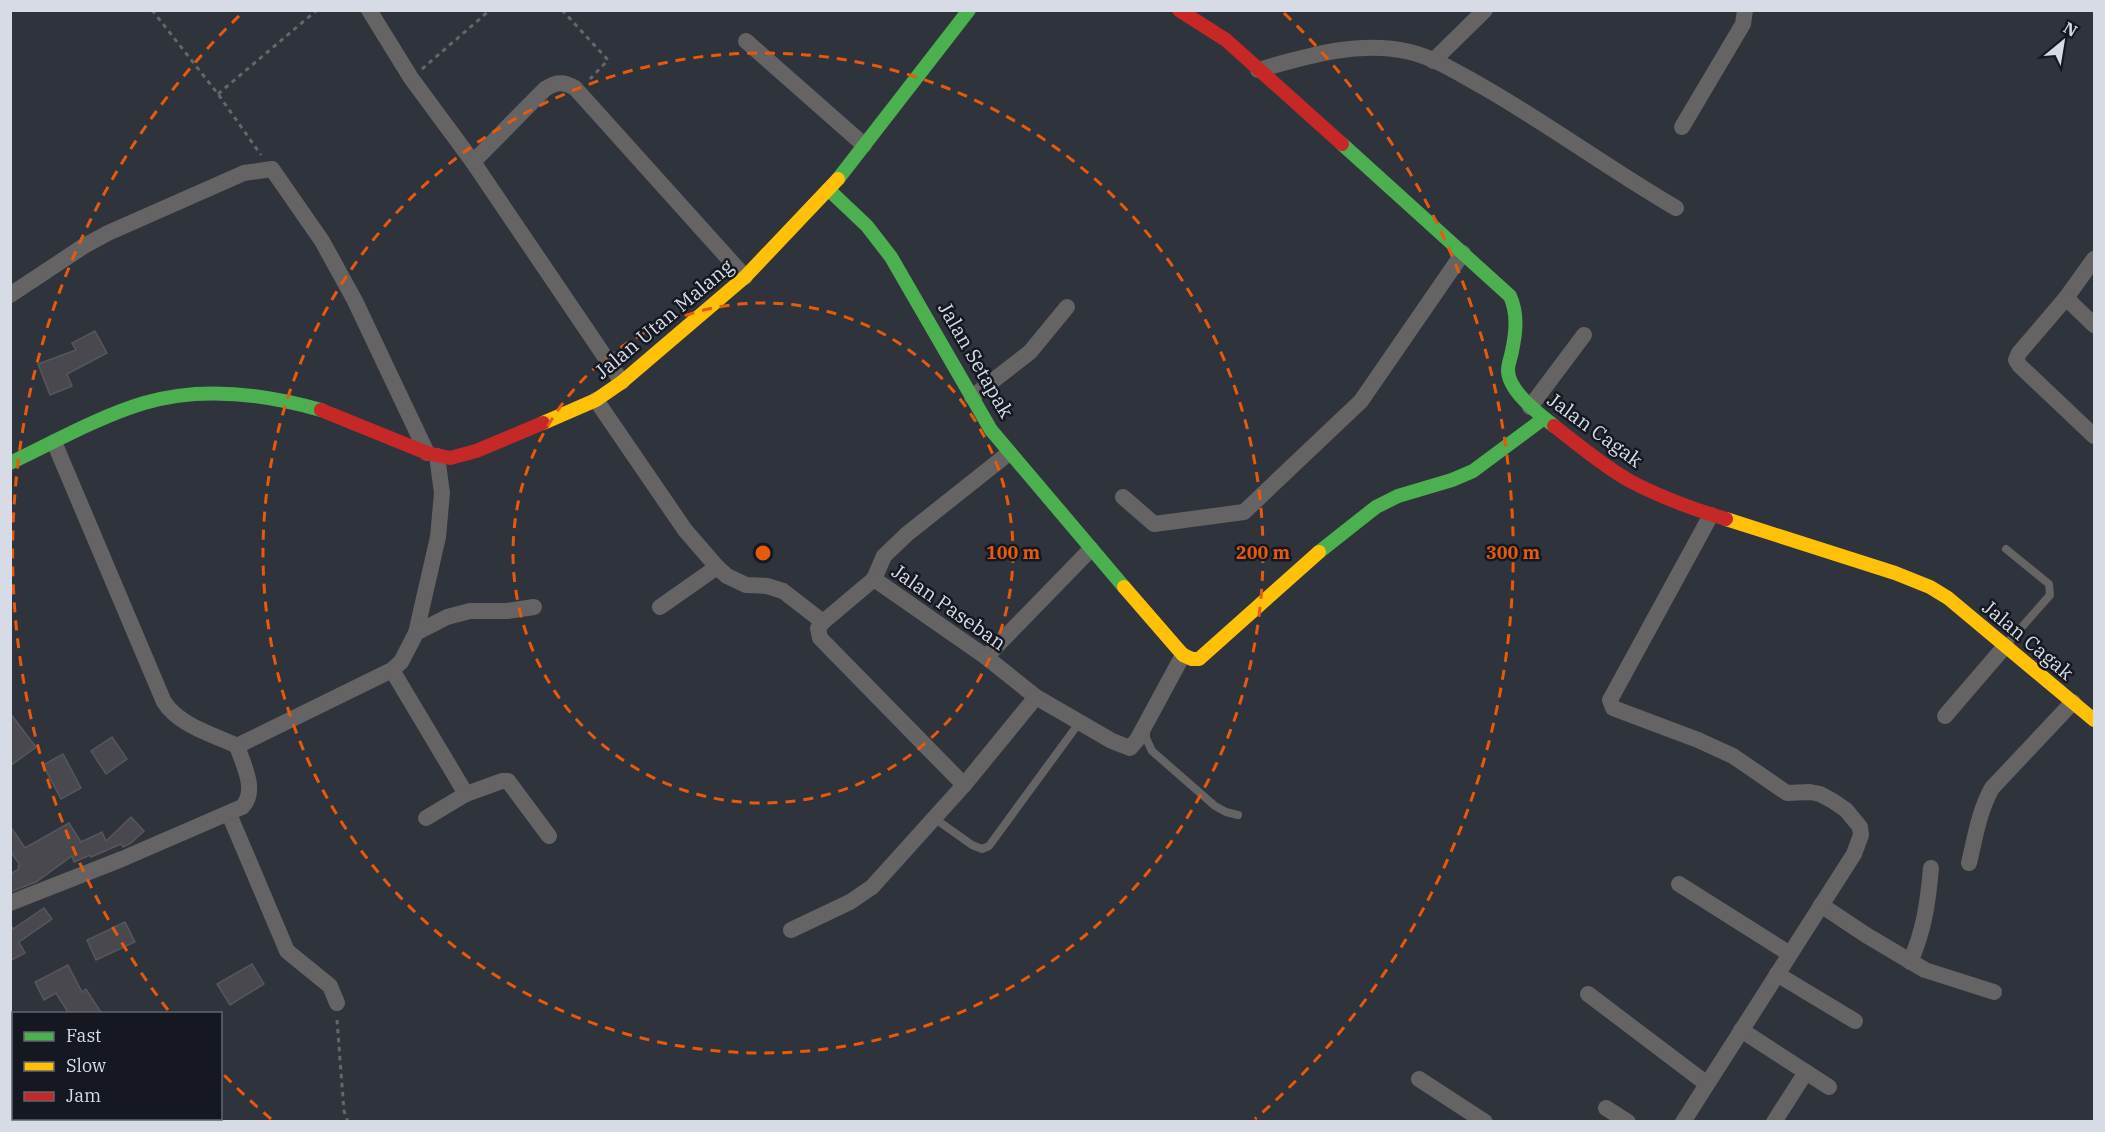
<svg xmlns="http://www.w3.org/2000/svg" width="2105" height="1132" viewBox="0 0 2105 1132" font-family="'IBM Plex Serif',serif">
<style>
.building{fill:#48484e;stroke:#57565c;stroke-width:1.5}
.lines{fill:none;stroke-linecap:round;stroke-linejoin:round}
.path{stroke:#666668;stroke-width:3;stroke-dasharray:4.5 4.5;stroke-linecap:butt}
.lane{stroke:#656363;stroke-width:8}
.street{stroke:#656363;stroke-width:16}
.fast{stroke:#4caf50;stroke-width:14}
.slow{stroke:#ffc107;stroke-width:14}
.jam{stroke:#c62828;stroke-width:14}
.ring{fill:none;stroke:#e8590c;stroke-width:3;stroke-dasharray:10 8}
.labels{text-anchor:middle;stroke-width:5;stroke-linejoin:round;paint-order:stroke}
.street-label{font-size:20px;fill:#d6dbe6;stroke:#151820}
.centre{fill:#e8590c;stroke:#151820;stroke-width:3}
.ring-label{font-size:18px;text-anchor:middle;font-weight:bold;fill:#e8590c;stroke:#151820;stroke-width:5;stroke-linejoin:round;paint-order:stroke}
</style>
<rect width="100%" height="100%" fill="#2f333c"/>
<g class="building">
<path d="M95 331 107 353 67 374 72 386 50 395 38 364 76 350 72 343Z"/>
<path d="M10 713 36 747 10 766Z"/>
<path d="M112 737 127 759 106 774 91 751Z"/>
<path d="M63 754 81 788 61 799 43 765Z"/>
<path d="M131 817 144 831 131 843 123 847 121 844 91 857 90 855 74 862 72 856 36 882 10 892V874L19 869 18 866 20 865 10 851V826L25 848 69 823 81 842 102 832 106 841Z"/>
<path d="M44 908 52 919 19 942 25 953 10 961V924L13 929Z"/>
<path d="M125 922 135 942 96 960 87 940Z"/>
<path d="M252 964 264 984 230 1005 217 984Z"/>
<path d="M68 965 82 992 86 989 102 1014H69L56 993 44 1000 35 982Z"/>
</g>
<g class="lines">
<g class="path">
<path d="M152 10 218 94 261 155"/>
<path d="M562 10 608 60 590 79"/>
<path d="M422 69 490 10"/>
<path d="M218 94 317 10"/>
<path d="M337 1020 344 1111 348 1122"/>
</g>
<g class="lane">
<path d="M2006 645 2050 595 2049 584 2006 549"/>
<path d="M1146 729V738L1152 751 1215 806 1226 812 1238 815"/>
<path d="M934 818 972 845 982 849 989 846 1079 723"/>
</g>
<g class="street">
<path d="M369 10 411 78 473 162 622 382"/>
<path d="M746 41 864 145"/>
<path d="M1433 61 1485 10"/>
<path d="M1258 70C1307 56 1359 40 1410 52 1435 58 1458 73 1480 85 1547 123 1609 169 1676 208"/>
<path d="M1682 127 1743 24 1745 10"/>
<path d="M473 162 545 89C556 82 563 81 575 88L745 277"/>
<path d="M2094 259 2066 298 2019 353 2016 360 2020 366 2094 436"/>
<path d="M10 295 84 246 108 233 244 173 272 169 322 241 355 301 427 453"/>
<path d="M2066 298 2094 325"/>
<path d="M972 397 1030 352 1067 307"/>
<path d="M596 400 685 530 717 567"/>
<path d="M1530 407 1584 335"/>
<path d="M54 442 164 702C180 726 212 734 237 746L392 670 401 662 416 633 438 537 442 493 437 456"/>
<path d="M1123 497 1154 524 1244 512 1361 401 1463 253"/>
<path d="M874 579 884 556 907 534 1009 453"/>
<path d="M660 607 717 567 727 576 746 585 767 586 783 591 823 622 874 579 986 657 1036 697 1112 741 1130 748 1137 740 1183 655"/>
<path d="M823 622 818 628 820 638 964 785"/>
<path d="M416 633 447 617 470 611H507L534 607"/>
<path d="M986 657 1091 549"/>
<path d="M392 670 466 794 502 781H508L549 836"/>
<path d="M1945 716 2006 645"/>
<path d="M229 814 287 951 330 986 337 1003"/>
<path d="M426 818 466 794"/>
<path d="M1969 863C1975 838 1979 811 1992 788L2073 702"/>
<path d="M1679 884 1790 954"/>
<path d="M10 903 122 859 242 807C258 791 243 764 237 746"/>
<path d="M1821 905 1866 935 1925 970 1994 992"/>
<path d="M791 930 850 902 872 887 964 785 1036 697"/>
<path d="M1910 962C1924 931 1928 902 1931 868"/>
<path d="M1777 974 1855 1021"/>
<path d="M1588 994 1707 1084"/>
<path d="M1741 1030 1829 1087"/>
<path d="M1419 1079 1485 1122"/>
<path d="M1606 1108 1628 1122"/>
<path d="M1683 1122 1854 854 1861 835 1860 827 1846 810 1833 801 1820 794 1810 792 1787 793 1733 756 1698 740 1613 708 1610 700 1711 515"/>
<path d="M1774 1122 1806 1072"/>
</g>
<g class="fast">
<path d="M1342 144 1510 296C1518 314 1516 332 1512 351 1511 357 1508 364 1508 370 1508 391 1539 414 1554 426"/>
<path d="M838 179 969 10"/>
<path d="M829 190 867 226 891 257 991 430 1124 587"/>
<path d="M10 463C54 442 98 417 144 403 201 386 265 394 321 410"/>
<path d="M1319 552 1376 507 1398 496 1452 480 1473 471 1543 419"/>
</g>
<g class="slow">
<path d="M543 423 596 400 622 382 745 277 838 179"/>
<path d="M1726 519 1895 573 1930 587 1948 598 2094 720"/>
<path d="M1124 587 1183 655 1192 659H1199L1319 552"/>
</g>
<g class="jam">
<path d="M1179 10 1226 40 1342 144"/>
<path d="M321 410 427 453 450 458 476 451 543 423"/>
<path d="M1554 426C1579 445 1603 466 1630 481 1660 497 1693 509 1726 519"/>
</g>
</g>
<g class="ring">
<circle cx="763" cy="553" r="250"/>
<circle cx="763" cy="553" r="500"/>
<path d="M271 1119A750 750 0 0 1 223 1074M168 1010A750 750 0 0 1 242 13M1284 13A750 750 0 0 1 1255 1119"/>
</g>
<g class="labels">
<g class="street-label">
<text transform="translate(664 319) rotate(-40)" y="7">Jalan Utan Malang</text>
<text transform="translate(976 360) rotate(60)" y="7">Jalan Setapak</text>
<text transform="translate(1595 430) rotate(36)" y="7">Jalan Cagak</text>
<text transform="translate(949 607) rotate(35)" y="7">Jalan Paseban</text>
<text transform="translate(2028 640) rotate(40)" y="7">Jalan Cagak</text>
</g>
</g>
<circle cx="763" cy="553" r="9" class="centre"/>
<g class="ring-label">
<text x="1013" y="559">100 m</text>
<text x="1263" y="559">200 m</text>
<text x="1513" y="559">300 m</text>
</g>
<rect width="2105" height="1132" fill="none" stroke="#d6dbe6" stroke-width="24"/>
<rect x="12" y="1012" width="210" height="108" fill="#151820" stroke="#62666f" stroke-width="1.5"/>
<rect x="24" y="1032" width="30" height="9" fill="#4caf50" stroke="#62666f" stroke-width="1.5"/>
<text x="66" y="1042" font-size="18" fill="#d6dbe6">Fast</text>
<rect x="24" y="1062" width="30" height="9" fill="#ffc107" stroke="#62666f" stroke-width="1.5"/>
<text x="66" y="1072" font-size="18" fill="#d6dbe6">Slow</text>
<rect x="24" y="1092" width="30" height="9" fill="#c62828" stroke="#62666f" stroke-width="1.5"/>
<text x="66" y="1102" font-size="18" fill="#d6dbe6">Jam</text>
<g transform="translate(2063 42) rotate(30)" stroke="#151820" stroke-width="4.5" paint-order="stroke">
<path d="M0-4.5L10 22L0 15L-10 22Z" fill="#d6dbe6"/>
<text y="-9" font-size="16" font-weight="bold" text-anchor="middle" fill="#d6dbe6">N</text>
</g>
</svg>
